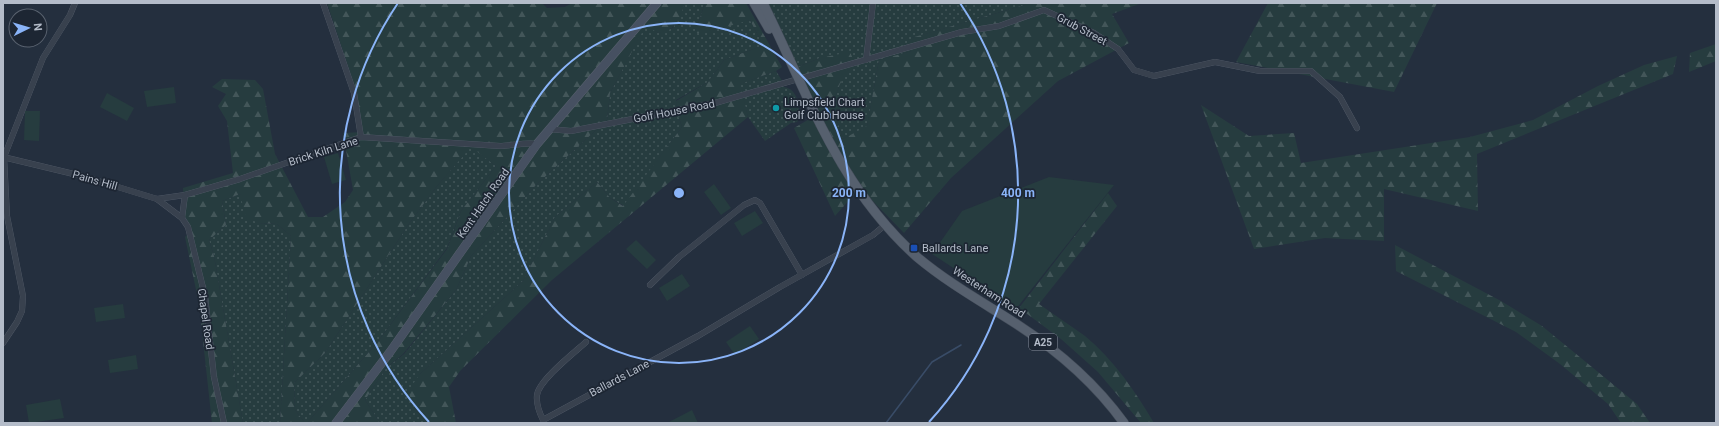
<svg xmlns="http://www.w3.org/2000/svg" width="1719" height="426" viewBox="0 0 1719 426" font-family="Roboto,sans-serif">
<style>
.grass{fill:url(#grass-dots)}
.forest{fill:url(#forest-firs)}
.garden{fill:#263c3f}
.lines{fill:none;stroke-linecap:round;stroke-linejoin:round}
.stream{stroke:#394c67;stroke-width:1.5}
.street-casing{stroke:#565f6c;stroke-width:6}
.secondary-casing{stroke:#565f6c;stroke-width:9}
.primary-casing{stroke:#414a57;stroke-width:10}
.street{stroke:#38414e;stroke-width:5.5}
.secondary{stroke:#465061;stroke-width:8}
.primary{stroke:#56606e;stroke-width:9}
.ring{fill:none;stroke:#8ab4f8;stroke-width:2}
.culture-dot{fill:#0f9aa8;stroke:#1d2633;stroke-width:1.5}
.transit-dot{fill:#1a4fb4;stroke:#1d2633;stroke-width:1.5}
.labels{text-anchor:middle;stroke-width:3.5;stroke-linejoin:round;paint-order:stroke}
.shield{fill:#1d2633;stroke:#878f9c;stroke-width:1}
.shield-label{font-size:10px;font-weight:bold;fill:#b4bcc9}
.street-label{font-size:11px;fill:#b4bcc9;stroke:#1d2633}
.poi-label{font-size:11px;fill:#b4bcc9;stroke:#1d2633;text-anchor:start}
.centre{fill:#8ab4f8;stroke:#1d2633;stroke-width:2}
.ring-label{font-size:12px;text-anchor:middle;font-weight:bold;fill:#8ab4f8;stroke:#1d2633;stroke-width:3.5;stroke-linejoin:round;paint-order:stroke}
</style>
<defs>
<pattern id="grass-dots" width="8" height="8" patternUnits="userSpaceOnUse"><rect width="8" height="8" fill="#263c3f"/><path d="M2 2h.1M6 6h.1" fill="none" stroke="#435659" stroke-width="1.8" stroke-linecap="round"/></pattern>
<pattern id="forest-firs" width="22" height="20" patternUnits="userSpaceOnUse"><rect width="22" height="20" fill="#263c3f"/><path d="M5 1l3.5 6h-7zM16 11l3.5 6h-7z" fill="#435659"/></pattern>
</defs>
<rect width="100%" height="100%" fill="#242f3e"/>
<g class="grass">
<path d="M685 3H705L697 27 750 20 762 43 759 47 724 60 708 82 676 100 678 115 682 127 624 206 610 198 597 182 555 217 523 281 420 374 415 409 427 423H380L365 400 386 368 404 354 456 290 471 256 536 185 607 120 610 93 646 24 658 33 673 28Z"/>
<path d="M766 3H1025V5L912 38V51L879 60 867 127 843 139 832 105 840 84 820 58 795 68Z"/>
<path d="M776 71 781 79 784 87C798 89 799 106 800 117L797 122 791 123 765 141 748 117 739 84Z"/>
<path d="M471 146 496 166 461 211 447 248 376 344 307 423H305L295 410 294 383 325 353 408 225 437 186Z"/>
<path d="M240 194 259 223 277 224 291 236 280 423H243L214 256 209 240 226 225 222 201Z"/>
</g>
<g class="forest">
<path d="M327 3H542L547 8 565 7 572 3H685C679 20 677 30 658 33L646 25 610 93 607 120 536 185 471 256 456 290 403 354 386 368 365 400 380 423H307L376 344 447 249 461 211 496 166 471 147 437 186 408 225 325 353 294 383 295 410 305 423H280L291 236 277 224 259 223 246 218 240 194 222 201 226 225 209 240 214 256 243 423H212L199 304 185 237 192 229 184 215 183 188 233 173 227 121 218 106 226 94 212 87 222 79 255 80 263 89 275 154 308 217H323L345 202 353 190 343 133 363 132 355 87Z"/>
<path d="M705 3H746L782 67 776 71 740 84 748 117 552 280 460 371 449 387 456 423H427L415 409 408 391 420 374 523 281 555 217 597 182 610 198 623 206 682 127 678 115 676 101 708 82 724 60 759 47 762 43 750 20 705 33H695Z"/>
<path d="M1025 3H1142L1112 14 1129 43 1058 81 951 178 904 233 860 188 835 216 794 128 818 114 795 68 820 58 850 52 853 59 840 84 832 105 843 139 867 126 879 60 912 51 911 38 1025 5Z"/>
<path d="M1268 3H1437L1394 92 1236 62Z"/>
<path d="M1716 44V61L1689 72 1690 53Z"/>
<path d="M1677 56 1673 74 1477 154 1478 211 1384 189V241L1325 238 1254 249 1201 105 1249 136 1294 133 1301 163 1470 137 1533 120 1598 86 1644 65Z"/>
<path d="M1108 193 1117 206 1039 304C1054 315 1070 325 1085 336 1114 360 1135 391 1154 423H1141L1098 372 1061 339 1019 308Z"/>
<path d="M1395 245 1501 301 1542 326 1637 404 1650 423H1621L1608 404 1560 364 1516 332 1396 271Z"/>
</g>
<g class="garden">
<path d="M174 87 176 103 147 107 144 91Z"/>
<path d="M107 93 134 108 127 121 100 107Z"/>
<path d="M25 111H40L39 141 24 140Z"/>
<path d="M338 153 346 180 332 184 324 157Z"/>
<path d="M1049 177 1114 185 1016 309 932 254 962 211Z"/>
<path d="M714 184 731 208 721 215 704 192Z"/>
<path d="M755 211 763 223 742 236 734 223Z"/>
<path d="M636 240 656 260 647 269 626 249Z"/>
<path d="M682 274 690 286 667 301 659 288Z"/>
<path d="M123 304 125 318 96 322 94 308Z"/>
<path d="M750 326 759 339 735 355 726 342Z"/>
<path d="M136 355 138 369 110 373 108 360Z"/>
<path d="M60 399 64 418 29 423 26 405Z"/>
<path d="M692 410 698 423H667Z"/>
</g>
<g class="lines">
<path class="stream" d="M886 423 932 362 961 345"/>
<defs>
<g id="street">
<path d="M323 3 354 93 361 137"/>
<path d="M866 60 873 3"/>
<path d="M549 129 571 131 715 103 962 32 999 26 1044 10 1094 33 1118 49 1134 70 1154 76 1215 62 1260 71H1311L1340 97 1357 128"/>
<path d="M3 157 82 176 157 199 185 195 240 179 361 137 500 146C510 146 527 142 537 144"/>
<path d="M157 199 182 218 185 195"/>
<path d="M182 218 188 227 205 296 214 377 224 423"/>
<path d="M650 285 679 257 744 205 755 200 760 203 802 275"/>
<path d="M586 342C574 353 539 380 537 395 536 404 539 412 543 420L698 336 780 287 873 235 885 225"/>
<path d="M3 343 17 322 22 311 23 296 7 216 4 157 43 58 70 15 75 3"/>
</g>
<path id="secondary" d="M336 423 390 352 537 144 657 3"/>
<g id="primary">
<path d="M754 3 769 29"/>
<path d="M763 3C809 96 837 185 917 257 948 283 984 303 1018 325 1058 351 1095 383 1124 423"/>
</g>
</defs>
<use href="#street" class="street-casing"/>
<use href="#secondary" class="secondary-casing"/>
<use href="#primary" class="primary-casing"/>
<use href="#street" class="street"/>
<use href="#secondary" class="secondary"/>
<use href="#primary" class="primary"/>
</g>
<g class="ring">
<circle cx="679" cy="193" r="170"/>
<path d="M429 422A339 339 0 0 1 398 3M960 3A339 339 0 0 1 929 422"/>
</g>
<circle class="culture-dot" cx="776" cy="108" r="4"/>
<rect class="transit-dot" x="910" y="244" width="8" height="8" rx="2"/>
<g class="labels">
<rect class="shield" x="1029" y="334" width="28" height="16" rx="3"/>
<g class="shield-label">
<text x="1043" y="346">A25</text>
</g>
<g class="street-label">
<text transform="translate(1082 29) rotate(28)" y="4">Grub Street</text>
<text transform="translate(674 111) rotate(-11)" y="4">Golf House Road</text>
<text transform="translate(323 151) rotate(-18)" y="4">Brick Kiln Lane</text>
<text transform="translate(95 180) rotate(16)" y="4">Pains Hill</text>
<text transform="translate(483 203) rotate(-55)" y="4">Kent Hatch Road</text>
<text transform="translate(989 292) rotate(33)" y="4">Westerham Road</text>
<text transform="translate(206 319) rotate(82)" y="4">Chapel Road</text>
<text transform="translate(619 378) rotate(-28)" y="4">Ballards Lane</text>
</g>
<g class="poi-label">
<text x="784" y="106">Limpsfield Chart<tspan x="784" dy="13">Golf Club House</tspan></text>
<text x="922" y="252">Ballards Lane</text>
</g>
</g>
<circle cx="679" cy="193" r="6" class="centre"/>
<g class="ring-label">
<text x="849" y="197">200 m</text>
<text x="1018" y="197">400 m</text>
</g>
<rect width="1719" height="426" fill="none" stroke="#b4bcc9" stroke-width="8"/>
<g transform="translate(28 28) rotate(85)"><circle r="19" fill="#1d2633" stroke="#59626f"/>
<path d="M0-3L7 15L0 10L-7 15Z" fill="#8ab4f8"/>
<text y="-6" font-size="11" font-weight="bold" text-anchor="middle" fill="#b4bcc9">N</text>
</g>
</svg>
